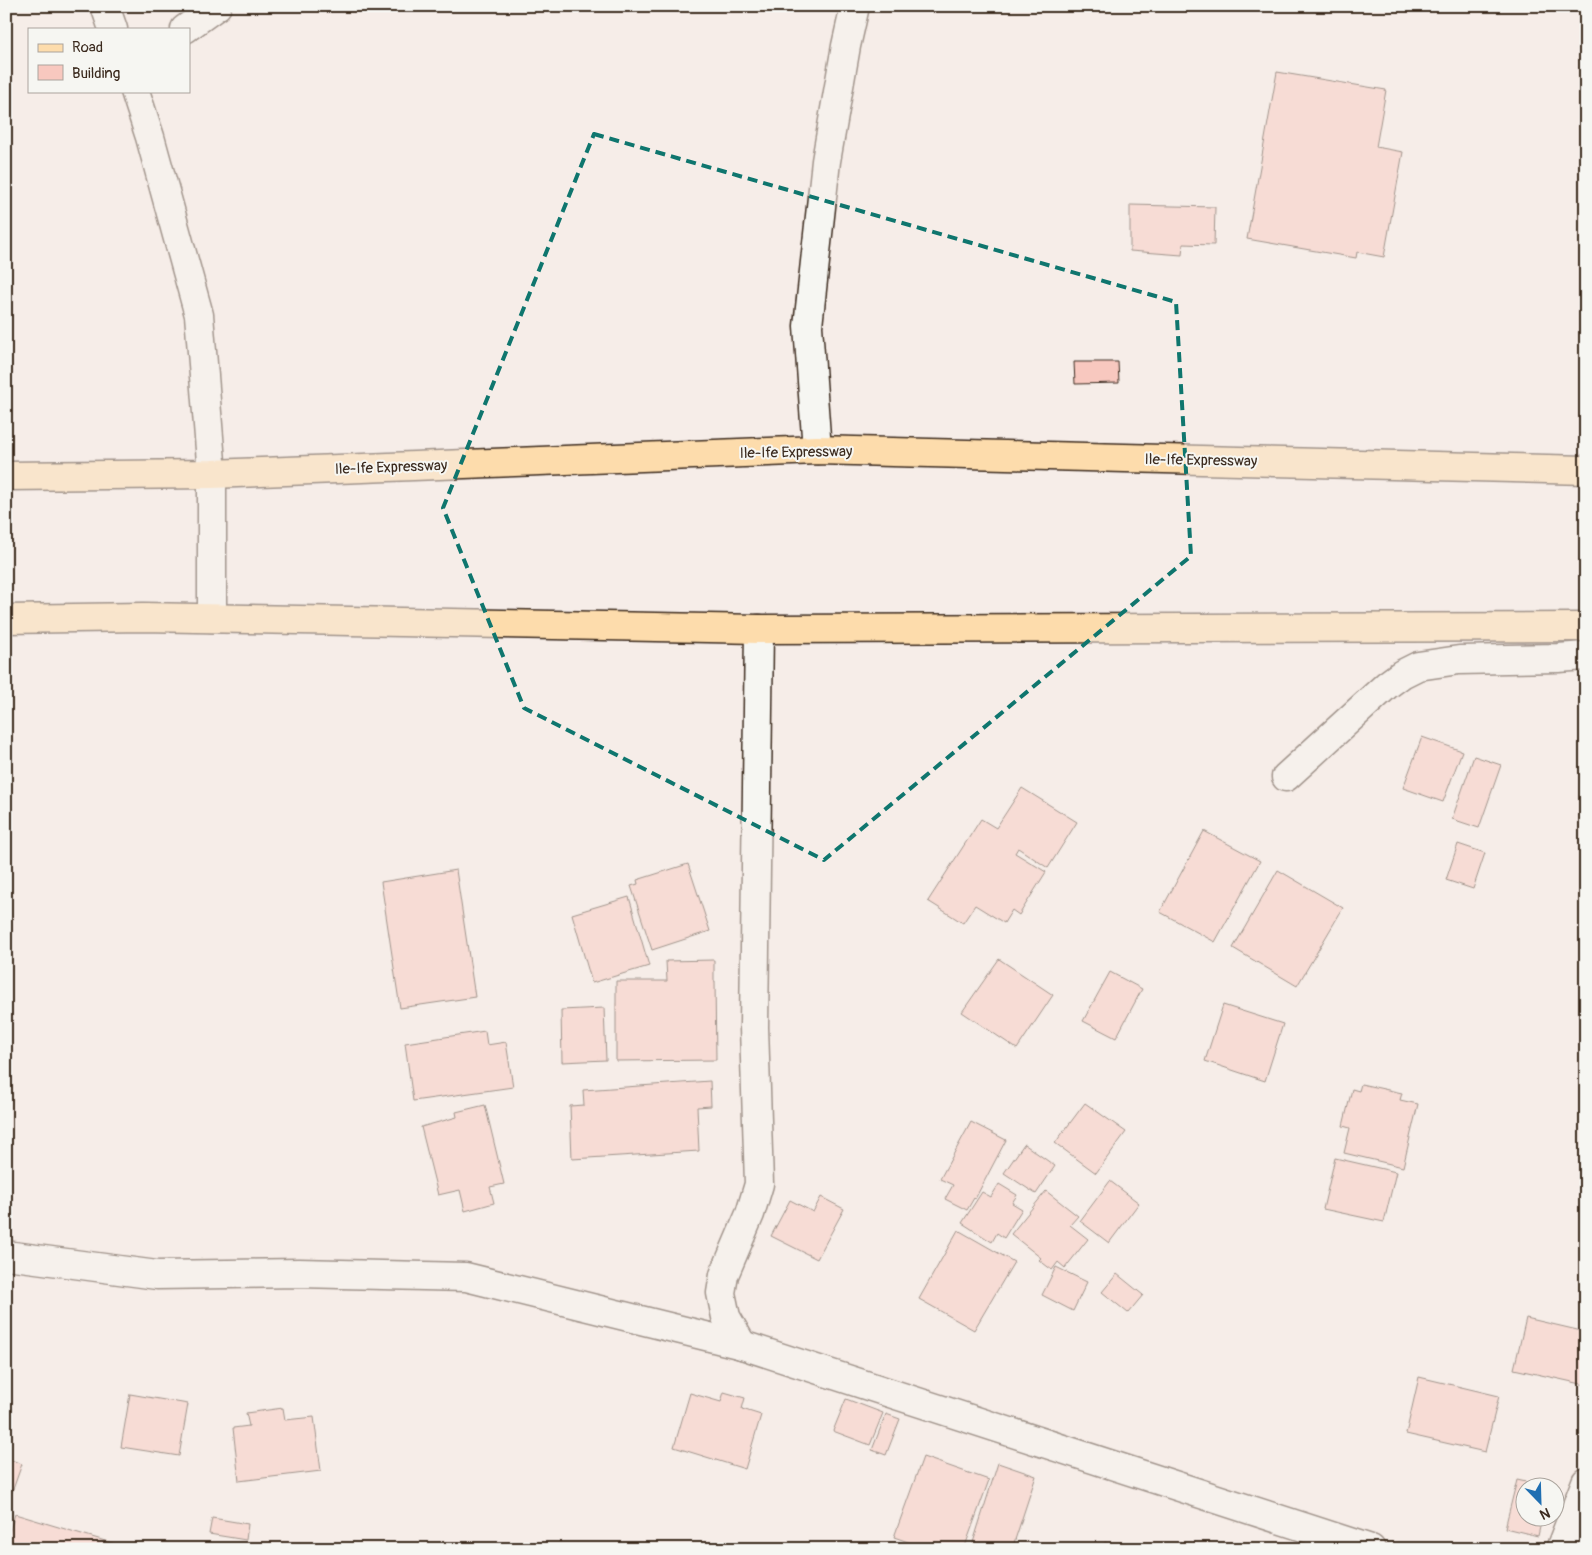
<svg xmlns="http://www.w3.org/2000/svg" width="1592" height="1555" viewBox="0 0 1592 1555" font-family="Pangolin,sans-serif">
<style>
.building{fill:#f8c8bf;stroke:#3b2a1e}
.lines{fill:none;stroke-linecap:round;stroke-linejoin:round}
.street-casing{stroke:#3b2a1e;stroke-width:31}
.primary-casing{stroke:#3b2a1e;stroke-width:31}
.street{stroke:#f6f6f2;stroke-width:28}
.primary{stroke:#fddcac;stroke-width:28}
.marked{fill:none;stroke:#0f766e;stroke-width:4;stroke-dasharray:10 6;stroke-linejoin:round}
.labels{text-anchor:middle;stroke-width:4;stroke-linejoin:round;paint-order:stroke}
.street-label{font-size:15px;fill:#3b2a1e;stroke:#f6f6f2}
</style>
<rect width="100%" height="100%" fill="#f6ede8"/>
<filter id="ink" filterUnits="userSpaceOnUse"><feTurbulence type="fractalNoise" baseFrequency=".02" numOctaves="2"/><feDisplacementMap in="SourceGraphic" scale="10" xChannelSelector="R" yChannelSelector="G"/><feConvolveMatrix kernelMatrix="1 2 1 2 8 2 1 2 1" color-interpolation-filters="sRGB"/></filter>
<g filter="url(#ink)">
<g class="building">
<path d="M1277 72 1386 90 1376 147 1403 152 1384 257 1357 252 1356 258 1247 239Z"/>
<path d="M1130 205 1215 207 1214 245 1183 244 1182 255 1130 251Z"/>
<path d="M1074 362H1118L1119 383 1075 384Z"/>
<path d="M1422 737 1462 751 1443 802 1403 788Z"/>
<path d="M1474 756 1501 765 1479 828 1452 819Z"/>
<path d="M1022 788 1077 822 1048 868 1018 848 1015 853 1046 872 1019 915 1012 910 1004 923 975 905 963 923 928 901 981 819 996 828Z"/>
<path d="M1204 831 1260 861 1215 942 1160 912Z"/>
<path d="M1458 844 1485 853 1473 889 1446 880Z"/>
<path d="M688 864 710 931 652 950 631 886 638 884 637 880Z"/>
<path d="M456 870 475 997 400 1008 381 882Z"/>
<path d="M1278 870 1343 908 1297 986 1233 948Z"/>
<path d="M629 897 649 966 592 983 572 914Z"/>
<path d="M999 959 1053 995 1017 1049 962 1012Z"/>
<path d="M714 960V981H715L716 1060 616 1061V981H667L666 961Z"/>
<path d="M1110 972 1142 989 1116 1038 1083 1021Z"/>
<path d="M1223 1005 1283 1024 1265 1081 1205 1061Z"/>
<path d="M604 1008 606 1060 562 1062 561 1010Z"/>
<path d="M485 1031 487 1045 506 1042 513 1087 413 1101 405 1043Z"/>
<path d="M710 1081 711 1106 697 1107 699 1151 572 1159 570 1106 584 1105 583 1090Z"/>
<path d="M1361 1084 1402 1093 1400 1100 1418 1104 1403 1167 1344 1153 1350 1128 1343 1126 1352 1089 1359 1091Z"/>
<path d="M1085 1103 1126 1132 1096 1173 1055 1143Z"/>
<path d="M485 1105 504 1184 490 1187 494 1203 465 1211 460 1190 438 1195 421 1127 457 1117 456 1112Z"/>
<path d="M971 1122 1006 1140 975 1199 974 1198 967 1210 945 1199 953 1185 940 1179Z"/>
<path d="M1024 1144 1055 1166 1036 1194 1004 1173Z"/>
<path d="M1335 1158 1396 1172 1384 1222 1323 1209Z"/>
<path d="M1110 1181 1139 1203 1109 1243 1080 1221Z"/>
<path d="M999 1184 1017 1195 1012 1203 1022 1209 1004 1238 997 1233 992 1242 962 1223 982 1192 991 1197Z"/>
<path d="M1046 1191 1078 1216 1070 1225 1088 1239 1065 1268 1058 1262 1052 1270 1039 1260 1041 1258 1011 1234Z"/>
<path d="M821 1197 844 1209 817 1259 771 1236 790 1200 813 1212Z"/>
<path d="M958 1230 1014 1262 974 1330 919 1299Z"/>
<path d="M1056 1267 1087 1282 1073 1311 1042 1295Z"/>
<path d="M1117 1274 1143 1295 1128 1313 1102 1292Z"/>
<path d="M1526 1318 1586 1332V1385L1514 1369Z"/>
<path d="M1419 1377 1499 1396 1485 1452 1406 1434Z"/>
<path d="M724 1392 745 1398 742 1409 761 1415 745 1469 674 1447 690 1393 721 1402Z"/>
<path d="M130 1394 188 1404 179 1456 121 1447Z"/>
<path d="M846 1399 883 1413 870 1445 833 1431Z"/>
<path d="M283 1408 285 1420 314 1417 321 1471 239 1481 233 1428 249 1426 246 1413Z"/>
<path d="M886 1414 900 1419 886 1455 872 1450Z"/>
<path d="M923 1457 989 1480 964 1549H928L894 1537Z"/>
<path d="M6 1458 22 1464 7 1506H6Z"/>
<path d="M998 1463 1036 1476 1012 1549H971Z"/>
<path d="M1517 1480 1549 1487 1524 1488V1518H1542L1538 1536 1505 1528Z"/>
<path d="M15 1514 132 1549H37L7 1540Z"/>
<path d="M212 1518 248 1524 246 1540 209 1534Z"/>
<path d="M1105 1542 1119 1549H1101Z"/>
</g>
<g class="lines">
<defs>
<g id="street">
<path d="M105 6 113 29"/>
<path d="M185 29 217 6"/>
<path d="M135 91 150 137 199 315 212 474V618"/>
<path d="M817 450 808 326 826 161 846 46 855 6"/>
<path d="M1286 777 1387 685 1402 674 1418 666 1459 660 1558 658 1586 656"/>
<path d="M6 1255 157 1275 299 1273 466 1277 742 1345 1371 1549"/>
<path d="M742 1345 726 1317 721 1293 724 1275 750 1214 759 1184 754 1027 759 629"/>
<path d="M1560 1549 1586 1482"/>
</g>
<g id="primary">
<path d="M6 476 212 474 817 450 1586 470"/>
<path d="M6 619 143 617 759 629 1586 627"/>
</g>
</defs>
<use href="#street" class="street-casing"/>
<use href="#primary" class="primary-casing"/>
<use href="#street" class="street"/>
<use href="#primary" class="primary"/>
</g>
</g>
<path d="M0 0H1592V1555H0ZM594 134 1176 302 1191 556 824 860 524 708 443 508Z" fill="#f6ede8" fill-opacity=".55" fill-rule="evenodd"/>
<path class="marked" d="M594 134 1176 302 1191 556 824 860 524 708 443 508Z"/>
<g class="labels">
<g class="street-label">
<text transform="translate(796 452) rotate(-1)" y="5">Ile-Ife Expressway</text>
<text transform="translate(1201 460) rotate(1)" y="5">Ile-Ife Expressway</text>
<text transform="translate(391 467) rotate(-2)" y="5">Ile-Ife Expressway</text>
</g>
</g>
<rect width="1592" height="1555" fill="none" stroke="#f6f6f2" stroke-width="25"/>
<rect x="12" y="12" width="1567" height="1530" fill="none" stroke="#3b2a1e" stroke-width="2" filter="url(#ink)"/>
<rect x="28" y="28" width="162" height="65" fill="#f6f6f2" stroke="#aba49d"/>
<rect x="38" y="44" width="25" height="8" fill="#fddcac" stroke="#aba49d"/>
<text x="72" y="52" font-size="15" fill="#3b2a1e">Road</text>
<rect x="38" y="65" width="25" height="15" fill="#f8c8bf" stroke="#aba49d"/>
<text x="72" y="78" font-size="15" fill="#3b2a1e">Building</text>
<g transform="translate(1540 1502) rotate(157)"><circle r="24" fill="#f6f6f2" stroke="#aba49d"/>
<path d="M0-4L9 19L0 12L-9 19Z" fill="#1f6fb2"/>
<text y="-8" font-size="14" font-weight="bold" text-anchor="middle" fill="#3b2a1e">N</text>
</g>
</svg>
